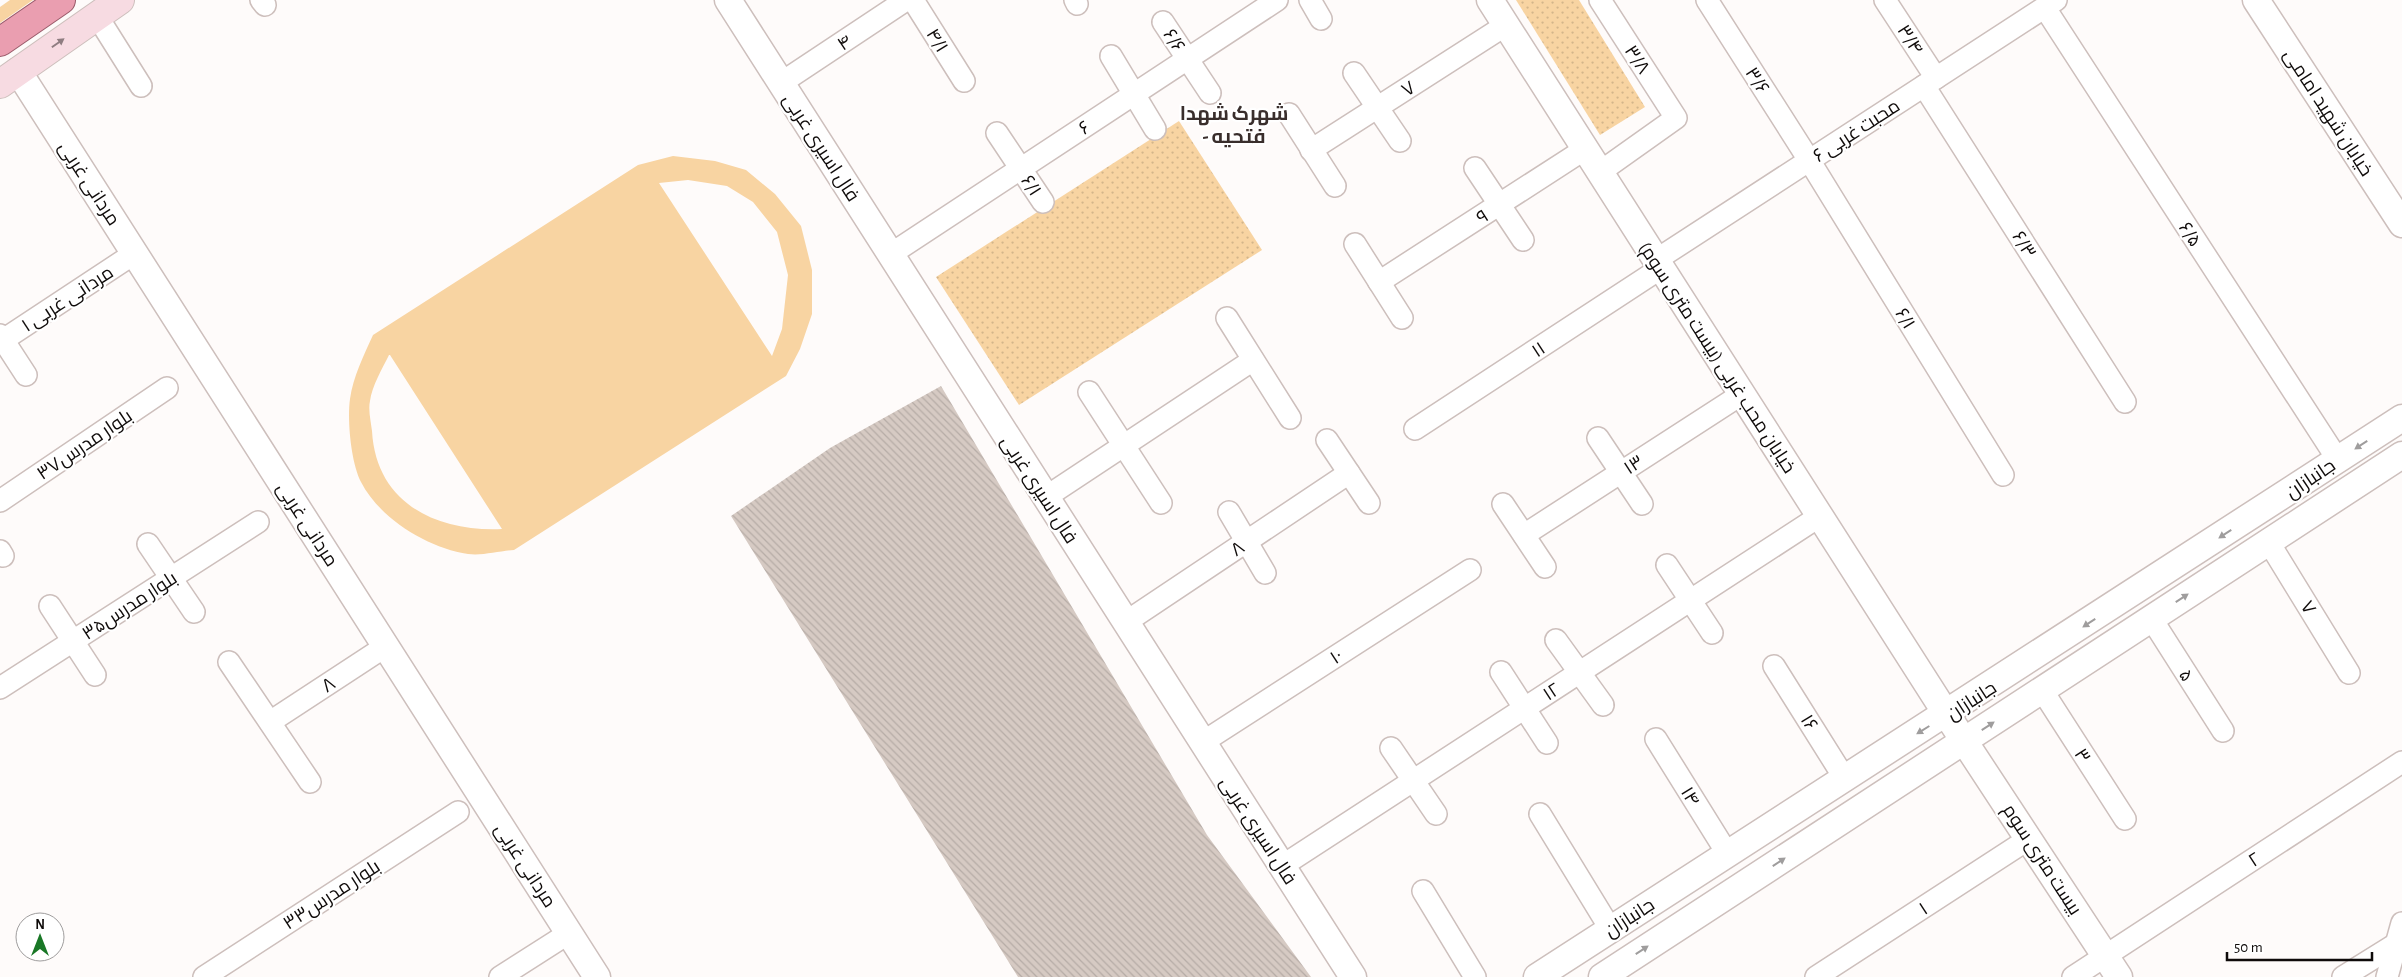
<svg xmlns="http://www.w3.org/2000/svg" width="2402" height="977" viewBox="0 0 2402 977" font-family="'Alegreya Sans',Cairo,sans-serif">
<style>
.grass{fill:#f8d4a2;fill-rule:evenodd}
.park{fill:url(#park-dots)}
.building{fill:url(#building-back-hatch)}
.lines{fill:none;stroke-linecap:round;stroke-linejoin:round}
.minor-casing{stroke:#cdbfbc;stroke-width:24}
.tertiary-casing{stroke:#cdbfbc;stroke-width:29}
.secondary-casing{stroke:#cdbfbc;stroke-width:30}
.trunk-casing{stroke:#9a5b6a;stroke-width:30}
.minor{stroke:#fff;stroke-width:21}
.tertiary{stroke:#fff;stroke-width:26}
.secondary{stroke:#f7dbe2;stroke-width:28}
.trunk{stroke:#ea9eb0;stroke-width:28}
.oneway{fill:#8f7d81}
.oneway2{fill:#9f9d9d}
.labels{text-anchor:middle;stroke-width:4.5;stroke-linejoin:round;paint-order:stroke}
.street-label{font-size:19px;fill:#0f0b0a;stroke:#fff}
.neighbourhood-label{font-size:20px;font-weight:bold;fill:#392e2c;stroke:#fff}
</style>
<defs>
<pattern id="park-dots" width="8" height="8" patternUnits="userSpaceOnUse" patternTransform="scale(1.25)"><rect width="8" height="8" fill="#f8d4a2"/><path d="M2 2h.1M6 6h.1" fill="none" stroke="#d3b58a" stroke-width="1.8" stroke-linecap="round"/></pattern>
<pattern id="building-back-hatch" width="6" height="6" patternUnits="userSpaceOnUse" patternTransform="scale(1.25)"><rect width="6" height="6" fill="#d6cac3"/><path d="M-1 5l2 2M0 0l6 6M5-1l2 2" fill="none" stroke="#b6aca6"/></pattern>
</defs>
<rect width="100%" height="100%" fill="#fefbfa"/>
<g class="grass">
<path d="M10 0H33L0 23V7Z"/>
<path d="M673 156 715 161 746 170 775 194 801 226 812 270V314L800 349 786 376 514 550C500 551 482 556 468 554 428 548 380 519 361 482 351 463 347 420 350 399 353 377 364 355 373 335L638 165ZM688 180 727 186 753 202 777 232 788 275 782 329 772 356 659 183ZM389 355H390L502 529C436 532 376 503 372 431 371 422 368 410 370 401 372 386 382 369 389 355Z"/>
</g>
<g class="park">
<path d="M1516 0H1579L1645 107 1600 135Z"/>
<path d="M1179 121 1262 250 1019 405 936 277Z"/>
</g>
<path class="building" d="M941 386 1207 835 1311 977H1018L731 516 830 448Z"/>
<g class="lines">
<defs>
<g id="minor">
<path d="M261 0 265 5"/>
<path d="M913 0 964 81"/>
<path d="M1075 0 1077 4"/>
<path d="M1310 0 1321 19"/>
<path d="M1707 0 1809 160 2003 475"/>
<path d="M1885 0 1936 78"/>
<path d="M2045 8 2338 460"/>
<path d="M97 16 141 86"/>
<path d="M1163 22 1210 93"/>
<path d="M1111 56 1155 129"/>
<path d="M1354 73 1400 141"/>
<path d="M781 83 906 0"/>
<path d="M1924 86 2125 402"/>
<path d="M1289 114 1335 186"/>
<path d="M997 133 1043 202"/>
<path d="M1311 150 1506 25"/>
<path d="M1475 168 1523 240"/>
<path d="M1600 172 1676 118 1600 0"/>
<path d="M1355 244 1402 318"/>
<path d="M891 254 1277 0"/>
<path d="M1656 260 2056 0"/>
<path d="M1379 282 1585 149"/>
<path d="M1227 318 1290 418"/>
<path d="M0 335 26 375"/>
<path d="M0 342 135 253"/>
<path d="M1089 392 1161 503"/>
<path d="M1415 429 1661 268"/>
<path d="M1598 438 1642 504"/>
<path d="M1327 440 1369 503"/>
<path d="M1046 497 1253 360"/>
<path d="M0 501 167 388"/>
<path d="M1503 504 1545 567"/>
<path d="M1229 512 1265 573"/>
<path d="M1524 535 1742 394"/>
<path d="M2268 541 2349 673"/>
<path d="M148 544 194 612"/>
<path d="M0 551 3 556"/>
<path d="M1667 565 1712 633"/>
<path d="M50 606 95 675"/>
<path d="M2151 618 2223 731"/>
<path d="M1126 622 1349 473"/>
<path d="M1556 640 1603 705"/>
<path d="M229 662 310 782"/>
<path d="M1774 666 1845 779"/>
<path d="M1501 672 1547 743"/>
<path d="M0 688 258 522"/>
<path d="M2042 690 2125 819"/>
<path d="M270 722 386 646"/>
<path d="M1656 739 1727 853"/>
<path d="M1203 742 1470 570"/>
<path d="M1391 748 1436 814"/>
<path d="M1540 814 1611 930"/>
<path d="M1282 866 1820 516"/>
<path d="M1423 891 1475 977"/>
<path d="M204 977 458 812"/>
<path d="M500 977 569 933"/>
<path d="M1816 977 2030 838"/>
<path d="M2073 977 2402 762"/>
<path d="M2343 977 2396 944"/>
<path d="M2387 977 2402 923"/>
</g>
<g id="tertiary">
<path d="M728 0 1353 977"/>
<path d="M1490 0 1947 715 2119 977"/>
<path d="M2256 0 2402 224"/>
<path d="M18 71 597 977"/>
<path d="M1537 977C1826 792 2114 605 2402 418"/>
<path d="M1602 977 2402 455"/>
</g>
<path id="secondary" d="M0 84 120 0"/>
<path id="trunk" d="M0 42 61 0"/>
</defs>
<use href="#minor" class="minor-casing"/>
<use href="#tertiary" class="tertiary-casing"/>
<use href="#secondary" class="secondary-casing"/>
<use href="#trunk" class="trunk-casing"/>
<use href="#minor" class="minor"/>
<use href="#tertiary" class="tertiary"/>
<use href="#secondary" class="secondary"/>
<use href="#trunk" class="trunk"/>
</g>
<defs><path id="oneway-solid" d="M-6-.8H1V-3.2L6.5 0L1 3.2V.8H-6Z" transform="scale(1.25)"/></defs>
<use class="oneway" href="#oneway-solid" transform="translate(58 43) rotate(-35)"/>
<g class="oneway2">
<use href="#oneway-solid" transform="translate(2361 445) rotate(147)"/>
<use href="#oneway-solid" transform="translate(2225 534) rotate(147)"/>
<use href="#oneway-solid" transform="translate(2182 598) rotate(-33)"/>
<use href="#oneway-solid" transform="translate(2089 623) rotate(147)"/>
<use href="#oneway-solid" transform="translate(1988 726) rotate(-33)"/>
<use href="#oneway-solid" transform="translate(1923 730) rotate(148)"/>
<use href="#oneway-solid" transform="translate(1779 862) rotate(-33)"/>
<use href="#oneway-solid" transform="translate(1642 950) rotate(-33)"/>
</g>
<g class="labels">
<g class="street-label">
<text transform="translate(1911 39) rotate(57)" y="7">۳/۴</text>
<text transform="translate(938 40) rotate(58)" y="7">۴/۱</text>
<text transform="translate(1175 40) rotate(57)" y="7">۶/۶</text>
<text transform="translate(844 42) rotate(-34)" y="7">۴</text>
<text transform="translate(1638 59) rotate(57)" y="7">۳/۸</text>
<text transform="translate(1758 80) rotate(57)" y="7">۳/۶</text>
<text transform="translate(1408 88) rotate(-33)" y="7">۷</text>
<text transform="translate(2329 112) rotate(57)" y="7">خیابان شهید امامی</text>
<text transform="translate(1084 127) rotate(-33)" y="7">۶</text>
<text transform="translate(1856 130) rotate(-33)" y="7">محبت غربی ۶</text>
<text transform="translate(822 147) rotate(57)" y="7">فال اسیری غربی</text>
<text transform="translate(90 183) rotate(57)" y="7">مردانی غربی</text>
<text transform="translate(1032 185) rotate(57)" y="7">۶/۱</text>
<text transform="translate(1482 216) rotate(-32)" y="7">۹</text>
<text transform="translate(2191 234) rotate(57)" y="7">۶/۵</text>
<text transform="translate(2025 244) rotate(58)" y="7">۶/۳</text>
<text transform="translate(67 298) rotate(-33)" y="7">مردانی غربی ۱</text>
<text transform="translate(1906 318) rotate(58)" y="7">۶/۱</text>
<text transform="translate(1538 349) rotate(-33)" y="7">۱۱</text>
<text transform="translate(1718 357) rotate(57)" y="7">خیابان محب غربی (بیست متری سوم)</text>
<text transform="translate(84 444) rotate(-34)" y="7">بلوار مدرس۳۷</text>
<text transform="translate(1633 464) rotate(-33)" y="7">۱۳</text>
<text transform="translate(2310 478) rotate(-34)" y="7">جانبازان</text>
<text transform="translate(1040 489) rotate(57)" y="7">فال اسیری غربی</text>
<text transform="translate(308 524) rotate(57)" y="7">مردانی غربی</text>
<text transform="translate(1237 548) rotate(-34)" y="7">۸</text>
<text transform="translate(129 605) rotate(-33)" y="7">بلوار مدرس۳۵</text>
<text transform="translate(2309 607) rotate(59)" y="7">۷</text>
<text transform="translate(1336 656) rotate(-33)" y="7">۱۰</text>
<text transform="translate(2187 675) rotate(58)" y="7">۵</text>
<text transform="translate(328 684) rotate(-33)" y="7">۸</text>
<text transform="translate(1551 691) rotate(-33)" y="7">۱۲</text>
<text transform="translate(1971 700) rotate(-33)" y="7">جانبازان</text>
<text transform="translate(1810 722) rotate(58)" y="7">۱۶</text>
<text transform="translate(2083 755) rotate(57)" y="7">۳</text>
<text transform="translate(1691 796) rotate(58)" y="7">۱۴</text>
<text transform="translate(1259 830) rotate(57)" y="7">فال اسیری غربی</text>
<text transform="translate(2043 859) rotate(57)" y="7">بیست متری سوم</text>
<text transform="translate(2254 859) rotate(-33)" y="7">۲</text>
<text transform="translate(526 865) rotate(57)" y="7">مردانی غربی</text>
<text transform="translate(331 894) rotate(-33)" y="7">بلوار مدرس۳۳</text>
<text transform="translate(1923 908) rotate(-33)" y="7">۱</text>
<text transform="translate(1629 917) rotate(-33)" y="7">جانبازان</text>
</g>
<g class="neighbourhood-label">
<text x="1234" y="120">شهرک شهدا<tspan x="1234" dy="23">- فتحیه</tspan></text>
</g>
</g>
<g transform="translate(40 937)"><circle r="24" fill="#ffffff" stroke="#9f9d9d"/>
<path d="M0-4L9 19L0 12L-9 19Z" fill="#197726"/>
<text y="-8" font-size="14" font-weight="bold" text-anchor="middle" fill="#0f0b0a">N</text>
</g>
<path d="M2227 952v8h145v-8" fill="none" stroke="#0f0b0a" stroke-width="2.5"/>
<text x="2234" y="952" font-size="15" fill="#0f0b0a" stroke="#ffffff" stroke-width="4" paint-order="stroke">50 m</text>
</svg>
